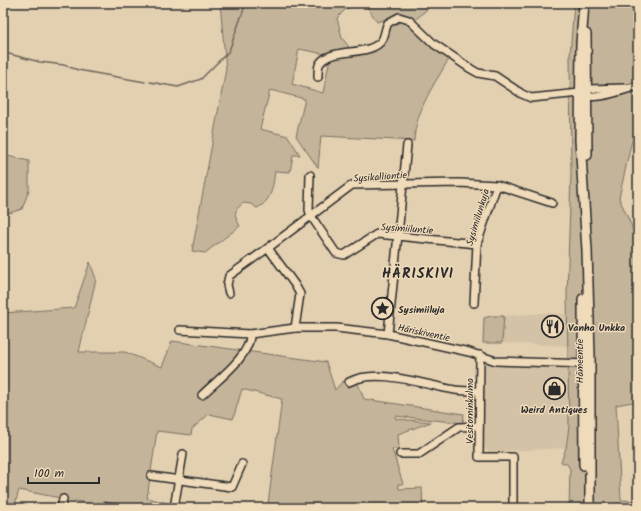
<svg xmlns="http://www.w3.org/2000/svg" width="641" height="511" viewBox="0 0 641 511" font-family="Kalam,sans-serif">
<style>
.built{fill:#d4c2a6}
.green{fill:#c4b49a;stroke:#787062}
.lines{fill:none;stroke-linecap:round;stroke-linejoin:round}
.stream{stroke:#6e665b;stroke-width:1.5}
.minor-casing{stroke:#2b2b2b;stroke-width:10}
.major-casing{stroke:#2b2b2b;stroke-width:12}
.minor{stroke:#efdab9;stroke-width:7}
.major{stroke:#efdab9;stroke-width:9}
.labels{text-anchor:middle;stroke-width:3;stroke-linejoin:round;paint-order:stroke}
.street-label{font-size:10px;fill:#2b2b2b;stroke:#efdab9}
.poi-label{font-size:10px;font-weight:bold;fill:#2b2b2b;stroke:#efdab9;text-anchor:start}
.district-label{font-size:14px;font-weight:bold;letter-spacing:1px;fill:#2b2b2b;stroke:#efdab9}
</style>
<rect width="100%" height="100%" fill="#e3d0b1"/>
<filter id="ink" filterUnits="userSpaceOnUse"><feTurbulence type="fractalNoise" baseFrequency=".025" numOctaves="2"/><feDisplacementMap in="SourceGraphic" scale="8" xChannelSelector="R" yChannelSelector="G"/><feConvolveMatrix kernelMatrix="1 2 1 2 8 2 1 2 1" color-interpolation-filters="sRGB"/></filter>
<g filter="url(#ink)">
<g class="built">
<path d="M545 313 567 314 569 346 502 343 504 316Z"/>
<path d="M484 362 569 366V426L566 448 490 452 483 448Z"/>
</g>
<g class="green">
<path d="M220 3H434L414 21 399 15 377 22 366 5 347 8 337 18 342 38 352 51 330 55 299 49 292 84 323 93 330 58 377 47 391 22 400 18 409 21 450 57C434 85 416 109 414 141L321 136 318 168 296 136 305 99 270 90 260 129 288 136 300 155H293L290 172 275 171C273 186 272 201 257 208L251 204 243 203C233 211 234 215 240 226L205 253 192 251 226 69Z"/>
<path d="M574 3H638V130L631 144 619 198 638 240V401L616 405 621 500 638 501V508H569L570 469 567 464 561 462 566 448 569 426 567 294 571 174 570 55Z"/>
<path d="M3 155 29 161V190L22 209 3 215Z"/>
<path d="M90 262 96 279 79 352H125L162 367 172 341 326 362 335 390 343 381 347 388 357 381 364 399 464 414 463 423 395 416 396 419 431 422 398 434 399 449H392L403 484H398L399 489 422 488 423 508H258L268 504 282 399 242 389 233 419 209 414 192 429 191 435 157 431 147 498 172 504 171 508H110L102 506 101 508H86V503L19 490 14 508H3V313L74 308Z"/>
<path d="M491 316H504L502 343H483L484 318Z"/>
</g>
<g class="lines">
<g class="stream">
<path d="M9 54 40 62 64 65 78 70 145 82"/>
<path d="M150 82 178 87 201 79 229 51 246 3"/>
<path d="M104 502 134 508"/>
</g>
<defs>
<g id="minor">
<path d="M318 77C318 74 318 68 319 65 328 46 370 58 382 40 385 36 385 28 388 23L399 17 409 20 434 44 471 69 478 73 495 76 522 94 531 98 580 93 587 89 627 88"/>
<path d="M582 94C595 102 624 89 638 86"/>
<path d="M310 175 309 210 311 216 336 253 344 255 377 234 477 244"/>
<path d="M229 293 227 285 229 276 268 248"/>
<path d="M474 303 477 244 497 185"/>
<path d="M295 328 300 294 295 285 268 248 352 185 459 183 497 185 552 203"/>
<path d="M180 330 250 334 295 328H336L388 334 469 352 496 361 587 364"/>
<path d="M388 334 407 145"/>
<path d="M480 355 479 457H513V508"/>
<path d="M349 382C378 367 424 385 455 390 463 391 471 391 479 391"/>
<path d="M202 395C217 380 251 356 250 334"/>
<path d="M400 454H419L459 427 479 426"/>
<path d="M151 476 232 487 242 464"/>
<path d="M61 508 63 499"/>
<path d="M174 508 183 454"/>
</g>
<g id="major">
<path d="M584 3 581 43 580 140 587 250 590 356V508"/>
<path d="M586 34 587 155"/>
<path d="M583 299 584 465"/>
</g>
</defs>
<use href="#minor" class="minor-casing"/>
<use href="#major" class="major-casing"/>
<use href="#minor" class="minor"/>
<use href="#major" class="major"/>
</g>
</g>
<defs>
<symbol id="sight-ring" viewBox="-11 -11 22 22"><circle r="9.5" fill="#efdab9" stroke="#2b2b2b" stroke-width="1.5"/><path d="M0-6L1.8-2.2L6-1.7L2.9 1.2L3.7 5.4L0 3.3L-3.7 5.4L-2.9 1.2L-6-1.7L-1.8-2.2Z" fill="#2b2b2b"/></symbol>
<symbol id="restaurant-ring" viewBox="-11 -11 22 22"><circle r="9.5" fill="#efdab9" stroke="#2b2b2b" stroke-width="1.5"/><path d="M-5-6h1v4h1v-4h1v4h1v-4h1v5L-1.5 .5V6h-2V.5L-5-1ZM5-6V6H3V1.5H1.5Q1.5-4 5-6Z" fill="#2b2b2b"/></symbol>
<symbol id="shop-ring" viewBox="-11 -11 22 22"><circle r="9.5" fill="#efdab9" stroke="#2b2b2b" stroke-width="1.5"/><path d="M-5-2.5h2.3a2.7 3.5 0 0 1 5.4 0H5L5.5 6h-11ZM-1.5-2.5h3a1.5 2.3 0 0 0-3 0Z" fill="#2b2b2b"/></symbol>
</defs>
<g fill-rule="evenodd">
<use href="#sight-ring" x="370" y="296" width="25" height="25"/>
<use href="#restaurant-ring" x="540" y="314" width="25" height="25"/>
<use href="#shop-ring" x="542" y="376" width="25" height="25"/>
</g>
<g class="labels">
<g class="street-label">
<text transform="translate(380 176) rotate(-4)" y="4">Sysikalliontie</text>
<text transform="translate(477 217) rotate(-73)" y="4">Sysimiilunkuja</text>
<text transform="translate(407 228) rotate(4)" y="4">Sysimiiluntie</text>
<text transform="translate(424 332) rotate(12)" y="4">Häriskiventie</text>
<text transform="translate(579 361) rotate(-90)" y="4">Hämeentie</text>
<text transform="translate(469 411) rotate(-90)" y="4">Vesitorninkulma</text>
</g>
<g class="poi-label">
<text x="398" y="313">Sysimiiluja</text>
<text x="568" y="331">Vanha Unkka</text>
<text x="554" y="413" text-anchor="middle">Weird Antiques</text>
</g>
<g class="district-label">
<text x="418" y="278">HÄRISKIVI</text>
</g>
</g>
<rect width="641" height="511" fill="none" stroke="#efdab9" stroke-width="16"/>
<rect x="8" y="8" width="625" height="495" fill="none" stroke="#2b2b2b" stroke-width="1.5" filter="url(#ink)"/>
<path d="M28 477v6h71v-6" fill="none" stroke="#2b2b2b" stroke-width="2"/>
<text x="34" y="477" font-size="12" fill="#2b2b2b" stroke="#efdab9" stroke-width="3" paint-order="stroke">100 m</text>
</svg>
